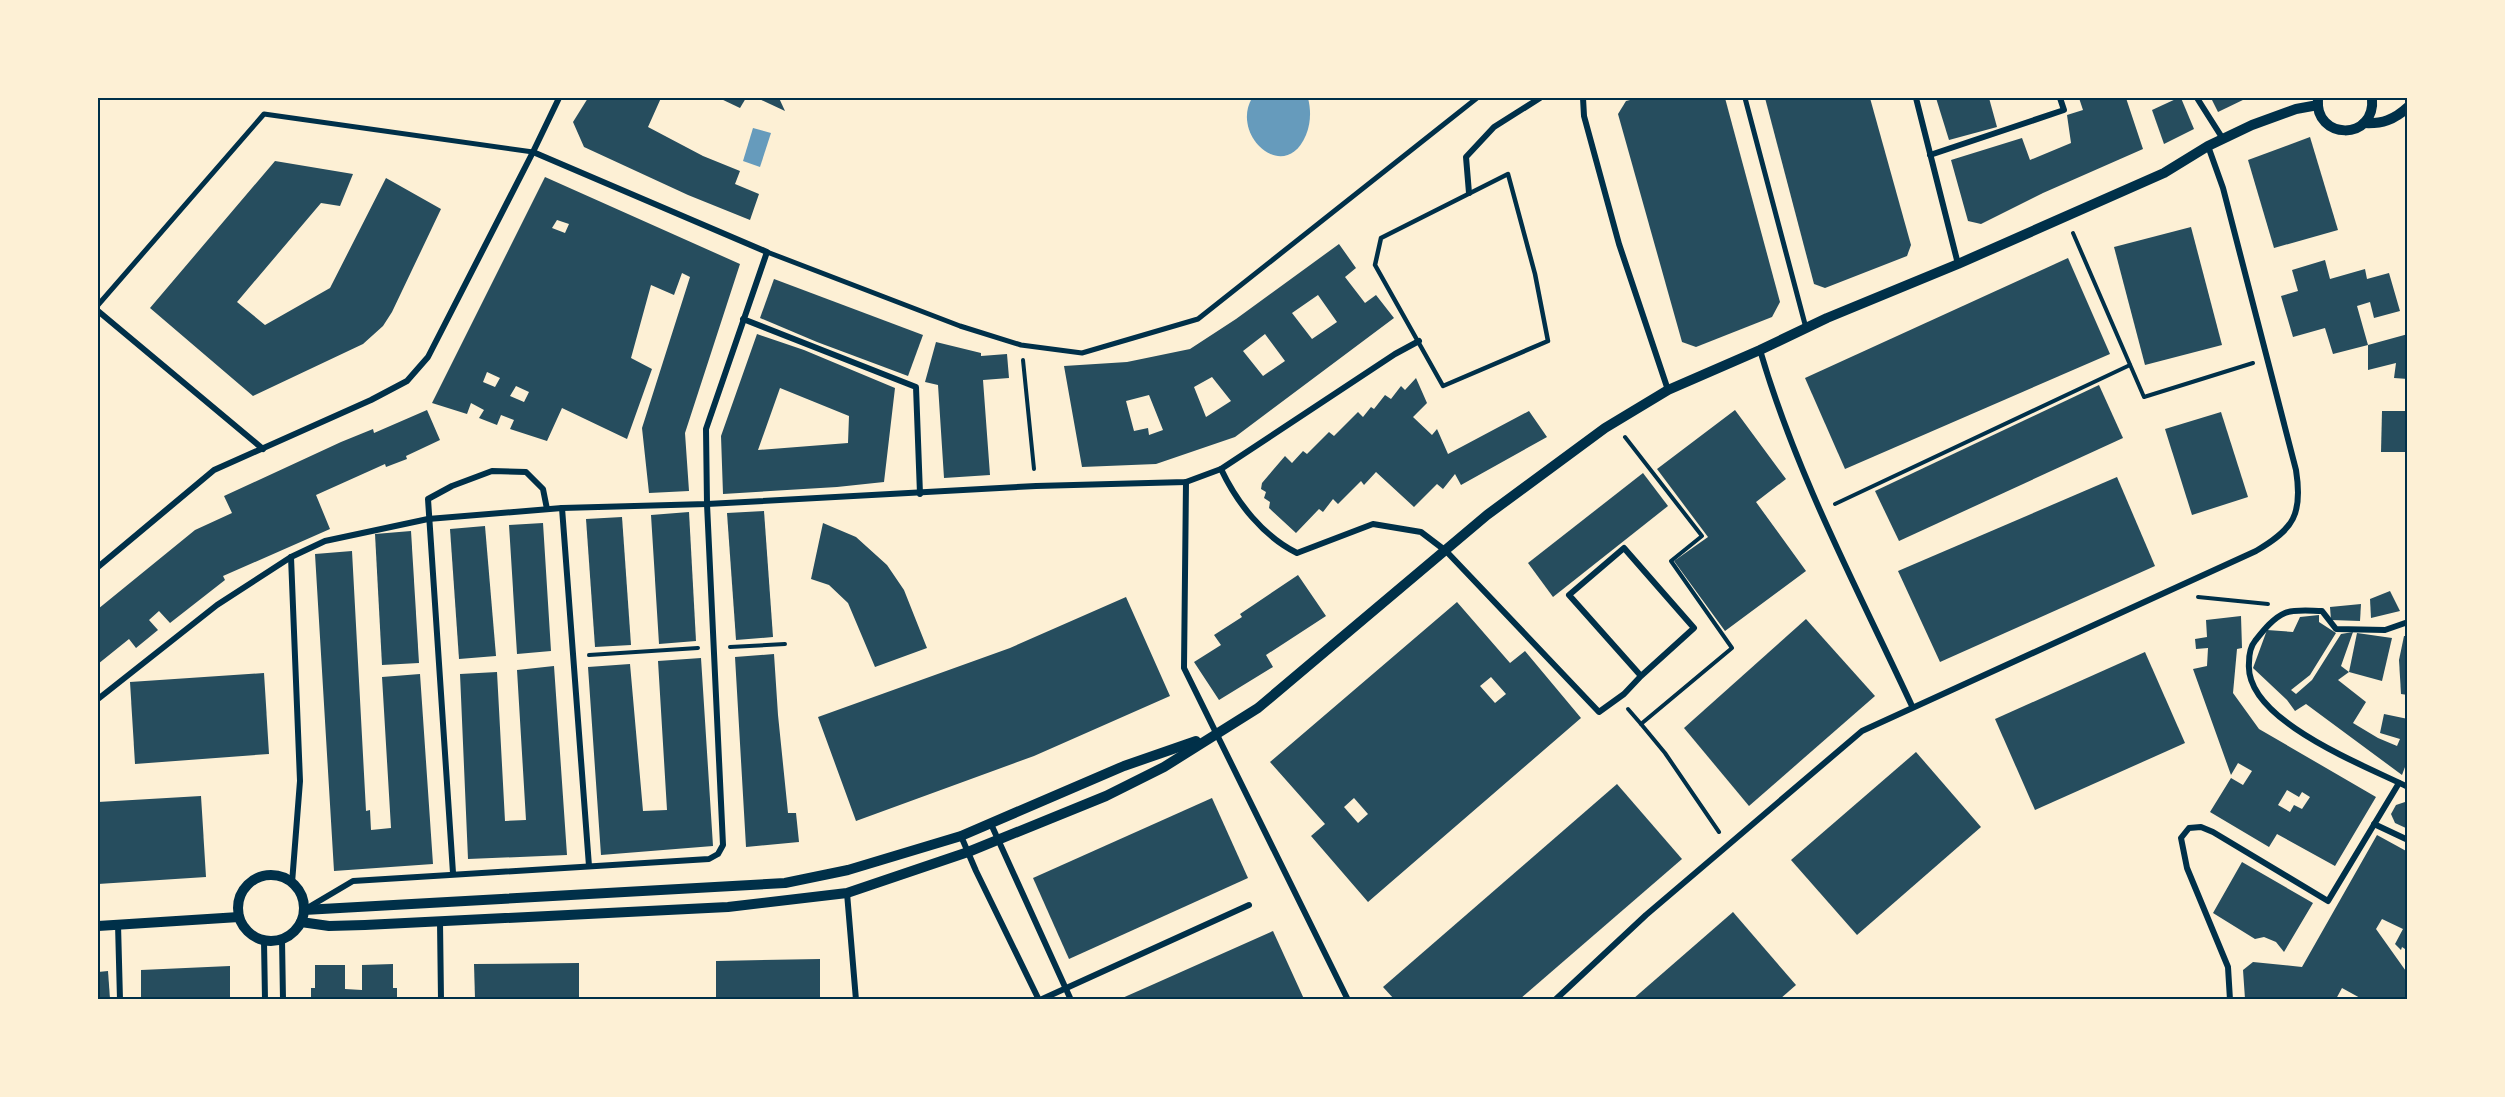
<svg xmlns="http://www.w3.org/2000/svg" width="2505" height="1097" viewBox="0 0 2505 1097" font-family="Rubik,sans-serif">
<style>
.water{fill:#669bbc}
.building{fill:#264d5e;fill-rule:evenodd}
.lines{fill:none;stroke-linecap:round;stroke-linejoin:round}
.path{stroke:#003049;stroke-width:4}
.service{stroke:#003049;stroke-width:4.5}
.pedestrian{stroke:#003049;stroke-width:5}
.minor{stroke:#003049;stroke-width:6}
.tertiary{stroke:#003049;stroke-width:10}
.neatline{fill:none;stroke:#003049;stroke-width:2}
</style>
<rect width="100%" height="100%" fill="#fdf0d5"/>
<g class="water">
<path d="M1252 98H1308C1311 110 1311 123 1306 135 1285 185 1230 136 1252 98Z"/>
<path d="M753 128 771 133 760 167 743 161Z"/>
</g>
<g class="building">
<path d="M588 98H661L648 127 703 156 740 171 735 184 759 194 750 220 688 195 584 147 573 122Z"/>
<path d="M719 98H746L740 108Z"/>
<path d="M757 98H779L785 111Z"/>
<path d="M1638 98H1725L1780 302 1772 317 1696 347 1682 342 1618 114 1626 101Z"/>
<path d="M1765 98H1870L1911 245 1907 256 1825 288 1814 284Z"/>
<path d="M1936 98H1989L1997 127 1949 140Z"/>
<path d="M2079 98H2126L2143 149 2043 193 1981 224 1968 221 1951 160 2022 138 2030 160 2071 143 2067 115 2083 110Z"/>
<path d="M2178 98H2181L2194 129 2164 144 2152 110Z"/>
<path d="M2211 98H2247L2218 112Z"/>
<path d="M2310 137 2338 230 2274 248 2248 160Z"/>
<path d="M275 161 353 174 340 206 321 203 237 302 265 325 330 288 386 178 441 209 392 312 383 326 363 344 253 396 150 308Z"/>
<path d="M545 177 740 264 685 433 689 491 649 493 642 428 690 277 682 273 674 295 651 285 631 358 652 369 627 439 562 408 547 441 510 429 514 420 501 415 497 425 479 418 484 410 471 403 467 414 432 403ZM557 220 569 224 565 233 552 228ZM487 372 500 378 495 387 483 382ZM516 386 529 392 524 402 510 396Z"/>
<path d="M2191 227 2222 345 2145 365 2114 247Z"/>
<path d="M1339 244 1356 268 1345 277 1365 303 1376 295 1394 318 1235 437 1156 464 1082 467 1064 366 1127 362 1190 349 1236 319ZM1318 295 1337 322 1312 339 1292 313ZM1265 334 1285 361 1263 376 1243 351ZM1212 377 1231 401 1206 417 1194 387ZM1149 395 1163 430 1149 435 1148 428 1134 431 1126 401Z"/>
<path d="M2068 258 2110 354 1845 469 1805 378Z"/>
<path d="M2325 260 2330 279 2365 269 2367 279 2389 273 2400 311 2374 318 2370 302 2357 306 2368 345 2408 334V379L2394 378 2396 363 2368 370V345L2333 354 2325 328 2293 337 2281 296 2298 291 2292 270Z"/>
<path d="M774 279 923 335 908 376 817 342 760 318Z"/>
<path d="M757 334 804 350 895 388 884 482 837 487 723 494 721 436ZM780 388 849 416 848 443 758 450Z"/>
<path d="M936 342 981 353V356L1007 354 1009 378 983 380 990 475 944 478 938 385 925 382Z"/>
<path d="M1416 378 1427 403 1413 417 1432 435 1437 429 1448 454 1529 411 1547 437 1461 485 1455 474 1443 489 1437 484 1414 507 1376 472 1364 485 1361 481 1338 504 1333 499 1323 512 1319 509 1296 533 1269 508 1270 502 1264 498 1266 492 1261 489 1262 483 1285 456 1292 463 1303 451 1307 454 1329 432 1334 436 1358 412 1363 417 1371 407 1374 409 1385 395 1391 399 1401 386 1405 390Z"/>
<path d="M2099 385 2123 438 1899 541 1875 491Z"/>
<path d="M427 410 440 440 406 456 407 459 386 467 385 464 316 495 330 529 223 576 225 580 170 623 159 611 149 620 158 630 136 648 129 639 98 664V609L195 530 232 513 224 496 341 442 373 429 374 433Z"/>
<path d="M1735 410 1786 479 1756 502 1806 571 1725 631 1674 561 1708 537 1657 469Z"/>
<path d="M2382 411H2408V452H2381Z"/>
<path d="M2221 412 2248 497 2192 515 2165 429Z"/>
<path d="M1643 473 1668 506 1553 597 1528 563Z"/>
<path d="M2117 477 2155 566 1940 662 1898 571Z"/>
<path d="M764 511 773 637 736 640 727 513Z"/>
<path d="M689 512 696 641 659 644 651 515Z"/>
<path d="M622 517 631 645 595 647 586 519Z"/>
<path d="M543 523 551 651 517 654 509 525Z"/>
<path d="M823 523 856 537 887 565 904 590 927 648 875 667 848 603 829 585 811 579Z"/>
<path d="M485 526 496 656 459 659 450 529Z"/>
<path d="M411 531 419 663 382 665 375 534Z"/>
<path d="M352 551 366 811 370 810 371 830 391 828 382 677 420 674 433 864 334 871 315 554Z"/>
<path d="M1298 575 1326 616 1266 655 1273 667 1219 700 1194 662 1221 645 1214 635 1242 617 1240 614Z"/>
<path d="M2390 591 2400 611 2371 618 2370 599Z"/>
<path d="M1126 597 1170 696 1034 756 856 821 818 717 1010 648Z"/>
<path d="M1457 602 1510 663 1525 651 1581 718 1368 902 1311 836 1325 824 1270 762ZM1491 677 1506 694 1495 703 1480 686ZM1354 798 1368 814 1358 823 1344 807Z"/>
<path d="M2361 604 2360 621 2331 620 2330 607Z"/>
<path d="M2319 615V622L2336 633 2310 675 2291 690 2296 694 2312 680 2341 634 2353 632 2341 666 2349 672 2338 680 2366 702 2353 723 2378 738 2397 746 2400 739 2380 733 2384 714 2408 719V759L2402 775 2306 704 2295 711 2287 700 2253 668 2267 630 2293 632 2300 617Z"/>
<path d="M2241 616 2242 648 2237 649 2233 693 2259 729 2376 797 2335 866 2277 834 2269 847 2210 812 2231 778 2243 785 2252 771 2238 763 2231 775 2193 669 2207 666 2208 648 2196 649 2195 639 2207 637 2206 620ZM2287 790 2299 797 2302 792 2310 797 2302 809 2294 805 2290 812 2278 805Z"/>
<path d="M1806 619 1875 696 1749 806 1684 728Z"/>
<path d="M2357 633 2392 638 2382 681 2349 672Z"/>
<path d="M2404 636H2408V695L2401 694 2399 660Z"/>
<path d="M2145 652 2185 743 2035 810 1995 719Z"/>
<path d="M774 654 778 715 788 813H796L799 842 746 847 735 657Z"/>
<path d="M701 658 713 846 601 855 588 667 630 664 643 811 667 810 658 661Z"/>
<path d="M554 666 567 855 468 859 460 674 497 672 505 821 526 820 517 670Z"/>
<path d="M264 673 269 754 135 764 130 682Z"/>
<path d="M1916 752 1981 827 1857 935 1791 860Z"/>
<path d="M1617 784 1682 859 1520 999H1394L1383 987Z"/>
<path d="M201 796 206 877 98 884V802Z"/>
<path d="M1212 798 1248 878 1069 959 1033 878Z"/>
<path d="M2408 801V829L2395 823 2391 814 2396 805Z"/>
<path d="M2377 835 2408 852V951L2402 947 2401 950 2395 944 2403 929 2382 919 2376 929 2408 974V999H2362L2342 988 2336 999H2245L2243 970 2253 962 2302 967Z"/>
<path d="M2242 862 2313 903 2284 952 2276 942 2264 937 2255 939 2213 913Z"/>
<path d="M1733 912 1796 985 1780 999H1633Z"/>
<path d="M1273 931 1304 999H1120L1154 984Z"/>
<path d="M820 959V999H716V961Z"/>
<path d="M579 963V999H475L474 964Z"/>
<path d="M393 964V988H397V999H311V988H315V965H345V989L362 990V965Z"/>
<path d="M230 966V999H141V970Z"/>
<path d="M108 971 110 999H98V972Z"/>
</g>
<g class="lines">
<g class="path">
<path d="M2073 233 2144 397 2253 363"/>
<path d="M1023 360 1034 469"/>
<path d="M1625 437 1702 536 1671 561 1732 648 1641 724 1665 753 1719 832"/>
<path d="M1835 504 2130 365"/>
<path d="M2198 597 2268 604"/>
<path d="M730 647 785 644"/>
<path d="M589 655 698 648"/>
<path d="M1628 709 1641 724"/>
</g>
<path class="service" d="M1508 174 1535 274 1548 341 1443 386 1375 265 1381 238Z"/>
<g class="pedestrian">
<path d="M1745 98 1806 328"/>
<path d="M767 252 960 326 1021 345 1082 353 1198 319 1477 98"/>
<path d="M98 305 264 114 533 152"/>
</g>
<g class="minor">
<path d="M1583 98 1584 116 1619 244 1668 390"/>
<path d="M1916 98 1958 264"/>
<path d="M2197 98 2223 139"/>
<path d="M1930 155 2064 110 2060 98"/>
<path d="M1469 193 1466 157 1494 127 1540 98"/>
<path d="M98 311 263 449"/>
<path d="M743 319 916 387 920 494"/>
<path d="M1760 350C1796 474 1858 590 1912 706"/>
<path d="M1221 469C1237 503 1263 536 1297 553L1373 524 1421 532 1446 551 1599 712 1624 694 1641 676 1569 595 1624 548 1694 628 1641 676"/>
<path d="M1186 482 1184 668 1348 1000"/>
<path d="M562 508 589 866"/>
<path d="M291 557 300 781 292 883"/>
<path d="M98 567 214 470 371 400 407 381 428 357 533 152 559 98"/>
<path d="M2408 622 2385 630 2336 629 2322 611C2311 611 2295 609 2285 613 2273 618 2263 631 2255 641 2250 647 2249 655 2249 663 2244 720 2364 765 2408 787"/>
<path d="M98 699 217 605 291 557 325 541 428 519 562 508 707 504 1036 486 1186 482 1221 469 1395 354 1419 341"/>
<path d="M991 824 1071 1000"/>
<path d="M2374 824 2408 840"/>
<path d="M961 836 976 871 1039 1000"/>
<path d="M453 873 428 499 452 486 492 471 526 472 543 489 547 509"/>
<path d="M847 893 856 1000"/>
<path d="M309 907 353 881 709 859 718 854 723 845 707 504 706 429 767 252 533 152"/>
<path d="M440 922 441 1000"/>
<path d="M118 924 120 1000"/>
<path d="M282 939 283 1000"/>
<path d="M264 941 265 1000"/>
<path d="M1040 1000 1249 905"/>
<path d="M1555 1000 1646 915 1862 731 2256 551C2294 529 2303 514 2296 470L2223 188 2208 146"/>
<path d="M2230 1000 2228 967 2187 868 2181 838 2189 828 2201 827 2213 832 2328 901 2399 783"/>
</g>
<g class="tertiary">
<path d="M2318 99C2314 140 2376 142 2372 98"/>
<path d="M2364 123C2382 124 2394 120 2408 107"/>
<circle cx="271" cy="908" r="33"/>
<path d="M304 910 785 883 848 870 961 836 1124 766 1196 741"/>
<path d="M301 922 329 926 365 925 728 907 847 893 968 852 1106 796 1164 767 1258 708 1487 515 1605 428 1668 390 1760 350 1827 318 1958 264 2164 173 2208 146 2252 125 2296 109 2318 105"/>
<path d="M98 926 239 917"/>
</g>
</g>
<rect width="2505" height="1097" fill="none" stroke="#fdf0d5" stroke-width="198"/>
<rect x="99" y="99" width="2307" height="899" class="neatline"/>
</svg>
